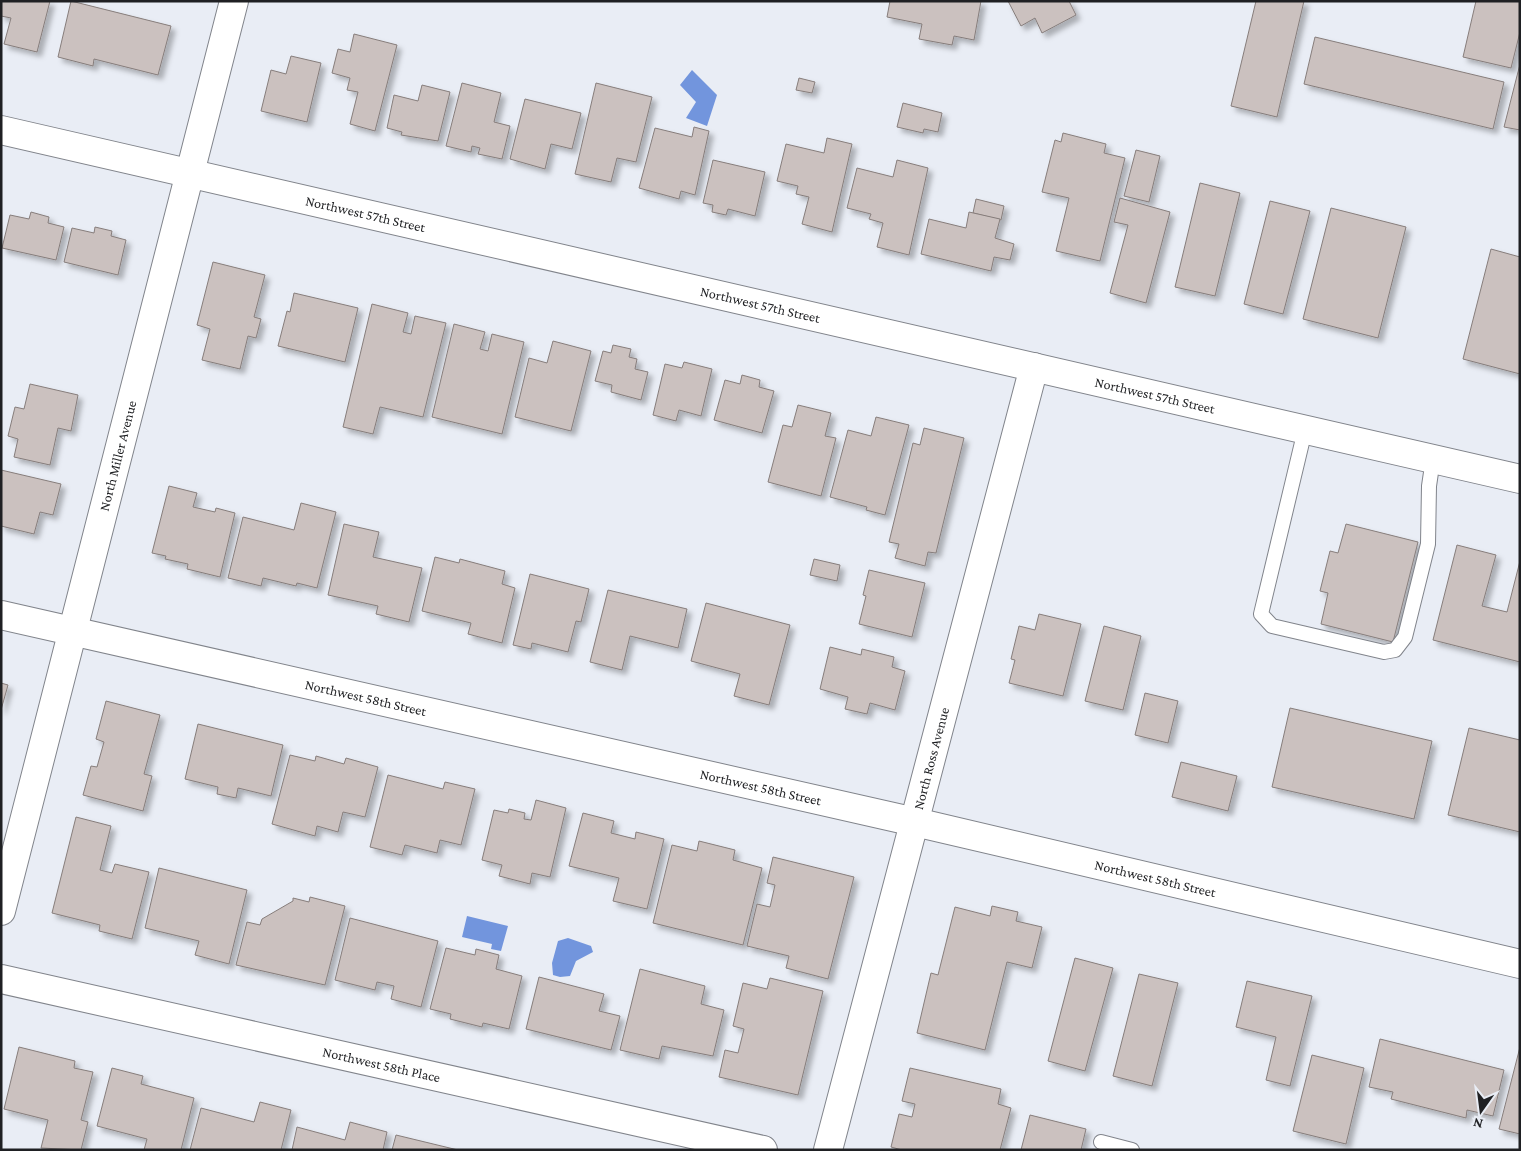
<svg xmlns="http://www.w3.org/2000/svg" width="1521" height="1151" viewBox="0 0 1521 1151" font-family="'Crimson Pro',serif">
<style>
.water{fill:#7295dd}
.building{fill:#cbc1bf;stroke:#867d7b;filter:url(#shadow)}
.lines{fill:none;stroke-linecap:round;stroke-linejoin:round}
.lane-casing{stroke:#81848b;stroke-width:16}
.street-casing{stroke:#81848b;stroke-width:30}
.lane{stroke:#fff;stroke-width:14}
.street{stroke:#fff;stroke-width:28}
.labels{text-anchor:middle;stroke-width:4;stroke-linejoin:round;paint-order:stroke}
.street-label{font-size:14px;fill:#1f2023;stroke:#e9edf5}
</style>
<defs>
<filter id="shadow"><feDropShadow dx="4.5" dy="4.5" stdDeviation="2.5" flood-color="#0004"/></filter>
</defs>
<rect width="100%" height="100%" fill="#e9edf5"/>
<g class="water">
<path d="M692 70 717 95 707 126 686 118 696 102 680 85Z"/>
<path d="M467 916 508 926 501 951 491 949 492 944 462 937Z"/>
<path d="M568 938 591 946 593 952 576 961 570 976 560 977 553 975 552 963 558 941Z"/>
</g>
<g class="building">
<path d="M1 1H50L37 52 4 44 11 18 1 16Z"/>
<path d="M71 1 171 26 158 75 94 59 93 66 58 57Z"/>
<path d="M890 1H981L974 40 954 36 952 45 919 39 922 24 887 17Z"/>
<path d="M1008 1H1069L1076 15 1042 33 1035 18 1021 26Z"/>
<path d="M1256 1H1304L1277 117 1231 106Z"/>
<path d="M1476 1H1520V32L1511 68 1463 57Z"/>
<path d="M354 34 397 45 375 131 350 124 358 92 347 90 350 78 332 73 338 49 350 52Z"/>
<path d="M1315 37 1504 82 1493 129 1304 84Z"/>
<path d="M291 56 321 63 307 122 261 111 271 70 286 74Z"/>
<path d="M1520 64V130L1504 127Z"/>
<path d="M799 78 815 82 812 93 796 90Z"/>
<path d="M462 83 501 93 494 122 510 126 502 159 478 154 480 148 472 146 471 152 446 146Z"/>
<path d="M596 83 652 97 636 162 617 158 611 182 575 174Z"/>
<path d="M422 85 450 92 438 141 401 135 402 132 387 128 394 95 418 101Z"/>
<path d="M525 99 581 113 572 149 551 144 545 169 510 159Z"/>
<path d="M903 103 942 113 938 132 924 129 923 133 897 127Z"/>
<path d="M694 127 709 131 695 195 681 191 679 199 639 188 655 128 692 137Z"/>
<path d="M1063 133 1106 144 1104 153 1125 158 1100 261 1056 251 1069 198 1042 192 1055 140 1061 142Z"/>
<path d="M827 138 852 144 832 232 802 224 809 197 796 194 798 186 777 181 786 144 824 153Z"/>
<path d="M1136 150 1160 156 1149 202 1124 196Z"/>
<path d="M713 160 765 172 755 216 728 209 726 215 712 212 713 205 703 203Z"/>
<path d="M897 160 928 168 909 255 877 247 883 223 869 219 871 214 847 208 857 168 893 177Z"/>
<path d="M1200 183 1240 193 1215 296 1175 287Z"/>
<path d="M1120 198 1170 212 1146 303 1110 293 1128 225 1114 222Z"/>
<path d="M976 199 1004 206 1001 220 973 213Z"/>
<path d="M1270 201 1310 211 1283 314 1244 304Z"/>
<path d="M1331 208 1406 227 1378 338 1303 319Z"/>
<path d="M31 212 49 217 48 223 64 227 56 260 2 248 10 215 29 219Z"/>
<path d="M969 212 1000 219 995 238 1014 244 1010 260 994 257 991 271 921 254 929 219 966 228Z"/>
<path d="M95 227 112 231 111 236 126 240 118 275 64 262 72 228 94 233Z"/>
<path d="M1491 249 1520 257V374L1463 359Z"/>
<path d="M213 262 265 275 254 317 261 319 256 338 248 336 240 369 202 360 210 329 197 325Z"/>
<path d="M294 293 358 308 345 362 278 346 287 311 290 312Z"/>
<path d="M372 304 408 313 403 332 411 334 415 316 446 323 423 417 380 407 373 434 343 427Z"/>
<path d="M454 324 485 332 480 349 488 351 492 334 524 342 502 434 432 417Z"/>
<path d="M553 341 591 351 571 431 515 417 529 358 547 363Z"/>
<path d="M613 345 631 349 629 357 637 359 635 369 648 372 641 400 611 392 612 385 595 381 603 351 611 353Z"/>
<path d="M684 362 712 369 701 416 679 410 676 421 653 415 665 364 682 368Z"/>
<path d="M742 375 760 380 759 387 774 391 762 433 714 420 725 380 740 384Z"/>
<path d="M30 384 78 395 71 431 58 428 50 465 14 457 18 439 8 436 15 407 24 409Z"/>
<path d="M798 405 831 413 825 436 836 438 821 496 768 482 783 425 792 427Z"/>
<path d="M876 417 909 425 885 515 866 510 867 507 830 497 848 430 871 436Z"/>
<path d="M924 428 964 438 936 553 928 552 925 566 895 558 899 544 889 542 913 443 920 445Z"/>
<path d="M1 470 61 484 53 515 40 512 34 534 1 526Z"/>
<path d="M169 486 197 493 193 507 215 512 216 508 235 513 220 577 187 569 188 564 165 559 166 556 152 553Z"/>
<path d="M301 503 336 512 317 588 297 583 296 586 263 578 261 586 228 578 243 517 294 530Z"/>
<path d="M344 524 379 532 373 557 422 568 409 622 376 614 378 606 328 595Z"/>
<path d="M1346 524 1418 542 1393 642 1321 624 1328 593 1320 591 1330 551 1338 553Z"/>
<path d="M1457 545 1496 555 1482 606 1507 612 1520 561V662L1433 640Z"/>
<path d="M435 557 459 563 460 559 505 571 502 584 515 588 502 643 468 634 471 623 422 611Z"/>
<path d="M814 559 840 565 837 581 810 575Z"/>
<path d="M869 570 925 583 912 637 859 624 866 596 863 595Z"/>
<path d="M530 574 589 589 581 622 576 621 568 652 532 643 531 649 513 645Z"/>
<path d="M608 590 687 609 678 648 630 636 622 670 590 662Z"/>
<path d="M706 603 790 625 769 705 734 696 740 674 691 661Z"/>
<path d="M1039 614 1081 624 1063 696 1009 683 1015 660 1011 659 1019 626 1035 630Z"/>
<path d="M1104 626 1141 636 1123 710 1085 701Z"/>
<path d="M830 647 861 655 862 649 894 657 892 667 905 671 895 710 870 703 867 714 845 709 848 697 820 689Z"/>
<path d="M1 683 8 685 1 710Z"/>
<path d="M1145 693 1178 701 1168 743 1135 735Z"/>
<path d="M106 701 160 715 144 774 152 776 143 811 83 795 91 766 97 767 104 742 96 739Z"/>
<path d="M1290 708 1432 741 1414 819 1272 787Z"/>
<path d="M198 724 283 745 271 796 238 788 236 798 217 794 218 787 185 779Z"/>
<path d="M1469 728 1520 740V832L1448 815Z"/>
<path d="M290 755 315 761 316 756 344 764 346 758 378 767 365 817 343 812 338 832 317 826 315 836 272 824Z"/>
<path d="M1181 762 1237 776 1228 811 1172 797Z"/>
<path d="M388 775 443 789 445 782 475 789 461 845 440 840 437 853 405 845 402 855 370 847Z"/>
<path d="M536 800 566 808 550 877 532 873 530 884 499 876 502 865 482 860 494 810 508 813 509 809 525 813 524 819 531 820Z"/>
<path d="M583 813 614 821 611 833 635 839 636 832 664 839 647 909 613 901 619 878 569 866Z"/>
<path d="M76 817 111 826 100 870 112 873 115 864 149 872 132 939 99 931 100 925 52 913Z"/>
<path d="M699 841 735 850 733 860 762 868 743 945 653 923 672 845 697 851Z"/>
<path d="M773 857 854 877 828 979 786 968 789 956 747 946 757 904 770 907 775 885 767 883Z"/>
<path d="M159 868 247 890 229 964 195 955 199 941 145 928Z"/>
<path d="M310 897 345 906 325 985 236 965 247 922 260 925 262 919 293 901V898L309 902Z"/>
<path d="M992 906 1018 912 1016 921 1042 927 1032 968 1007 962 985 1050 917 1033 931 973 938 975 955 907 990 916Z"/>
<path d="M350 918 438 941 421 1007 391 999 394 986 377 982 375 990 335 980Z"/>
<path d="M446 948 475 955 476 949 499 955 496 969 522 976 509 1029 483 1023 482 1027 450 1019 451 1014 430 1009Z"/>
<path d="M1075 958 1113 968 1085 1071 1048 1061Z"/>
<path d="M640 969 705 986 701 1004 724 1010 713 1056 662 1046 659 1059 620 1050Z"/>
<path d="M1139 974 1178 983 1152 1086 1113 1076Z"/>
<path d="M539 977 604 994 599 1011 620 1016 611 1050 526 1029Z"/>
<path d="M770 978 823 991 798 1095 719 1077 725 1050 738 1053 744 1029 733 1026 743 983 767 989Z"/>
<path d="M1247 981 1312 996 1290 1086 1266 1080 1276 1037 1236 1027Z"/>
<path d="M1380 1039 1504 1070 1493 1116 1467 1110 1466 1118 1391 1099 1393 1092 1369 1087Z"/>
<path d="M19 1047 75 1061 74 1068 93 1072 81 1120 88 1122 81 1150 41 1148 48 1120 4 1109Z"/>
<path d="M1520 1047V1134L1499 1129Z"/>
<path d="M1312 1055 1364 1068 1346 1144 1293 1131Z"/>
<path d="M112 1068 143 1076 141 1084 194 1098 181 1150H144L147 1139 97 1126Z"/>
<path d="M910 1068 1001 1089 998 1104 1011 1108 1000 1150H902L891 1147 899 1114 912 1117 915 1104 902 1101Z"/>
<path d="M260 1102 291 1110 281 1150H190L201 1108 254 1122Z"/>
<path d="M1030 1115 1086 1129 1081 1150H1021Z"/>
<path d="M350 1122 387 1132 383 1150H292L297 1127 345 1140Z"/>
<path d="M396 1135 458 1150H392Z"/>
</g>
<g class="lines">
<defs>
<g id="lane">
<path d="M1305 430 1261 614 1272 626 1384 652 1395 650 1405 637 1428 544 1429 486 1433 459"/>
<path d="M1101 1142 1132 1150"/>
</g>
<g id="street">
<path id="s1" d="M1 130 1520 479"/>
<path id="s2" d="M1 615 915 822 1520 964"/>
<path id="s3" d="M1 911 234 1"/>
<path id="s4" d="M1 979 763 1150"/>
<path id="s5" d="M828 1150 1034 367"/>
</g>
</defs>
<use href="#lane" class="lane-casing"/>
<use href="#street" class="street-casing"/>
<use href="#lane" class="lane"/>
<use href="#street" class="street"/>
</g>
<g class="labels">
<g class="street-label">
<text dy="5" stroke="none"><textPath href="#s1" startOffset="374">Northwest 57th Street</textPath></text>
<text dy="5" stroke="none"><textPath href="#s1" startOffset="779">Northwest 57th Street</textPath></text>
<text dy="5" stroke="none"><textPath href="#s1" startOffset="1184">Northwest 57th Street</textPath></text>
<text dy="5" stroke="none"><textPath href="#s3" startOffset="470">North Miller Avenue</textPath></text>
<text dy="5" stroke="none"><textPath href="#s2" startOffset="374">Northwest 58th Street</textPath></text>
<text dy="5" stroke="none"><textPath href="#s5" startOffset="405">North Ross Avenue</textPath></text>
<text dy="5" stroke="none"><textPath href="#s2" startOffset="779">Northwest 58th Street</textPath></text>
<text dy="5" stroke="none"><textPath href="#s2" startOffset="1184">Northwest 58th Street</textPath></text>
<text dy="5" stroke="none"><textPath href="#s4" startOffset="390">Northwest 58th Place</textPath></text>
</g>
</g>
<rect width="1521" height="1151" fill="none" stroke="#1f2023" stroke-width="5"/>
<g transform="translate(1481 1111) rotate(194)" stroke="#e9edf5" stroke-width="4" paint-order="stroke">
<path d="M0-4L9 19L0 12L-9 19Z" fill="#1f2023"/>
<text y="-8" font-size="14" font-weight="bold" text-anchor="middle" fill="#1f2023">N</text>
</g>
</svg>
